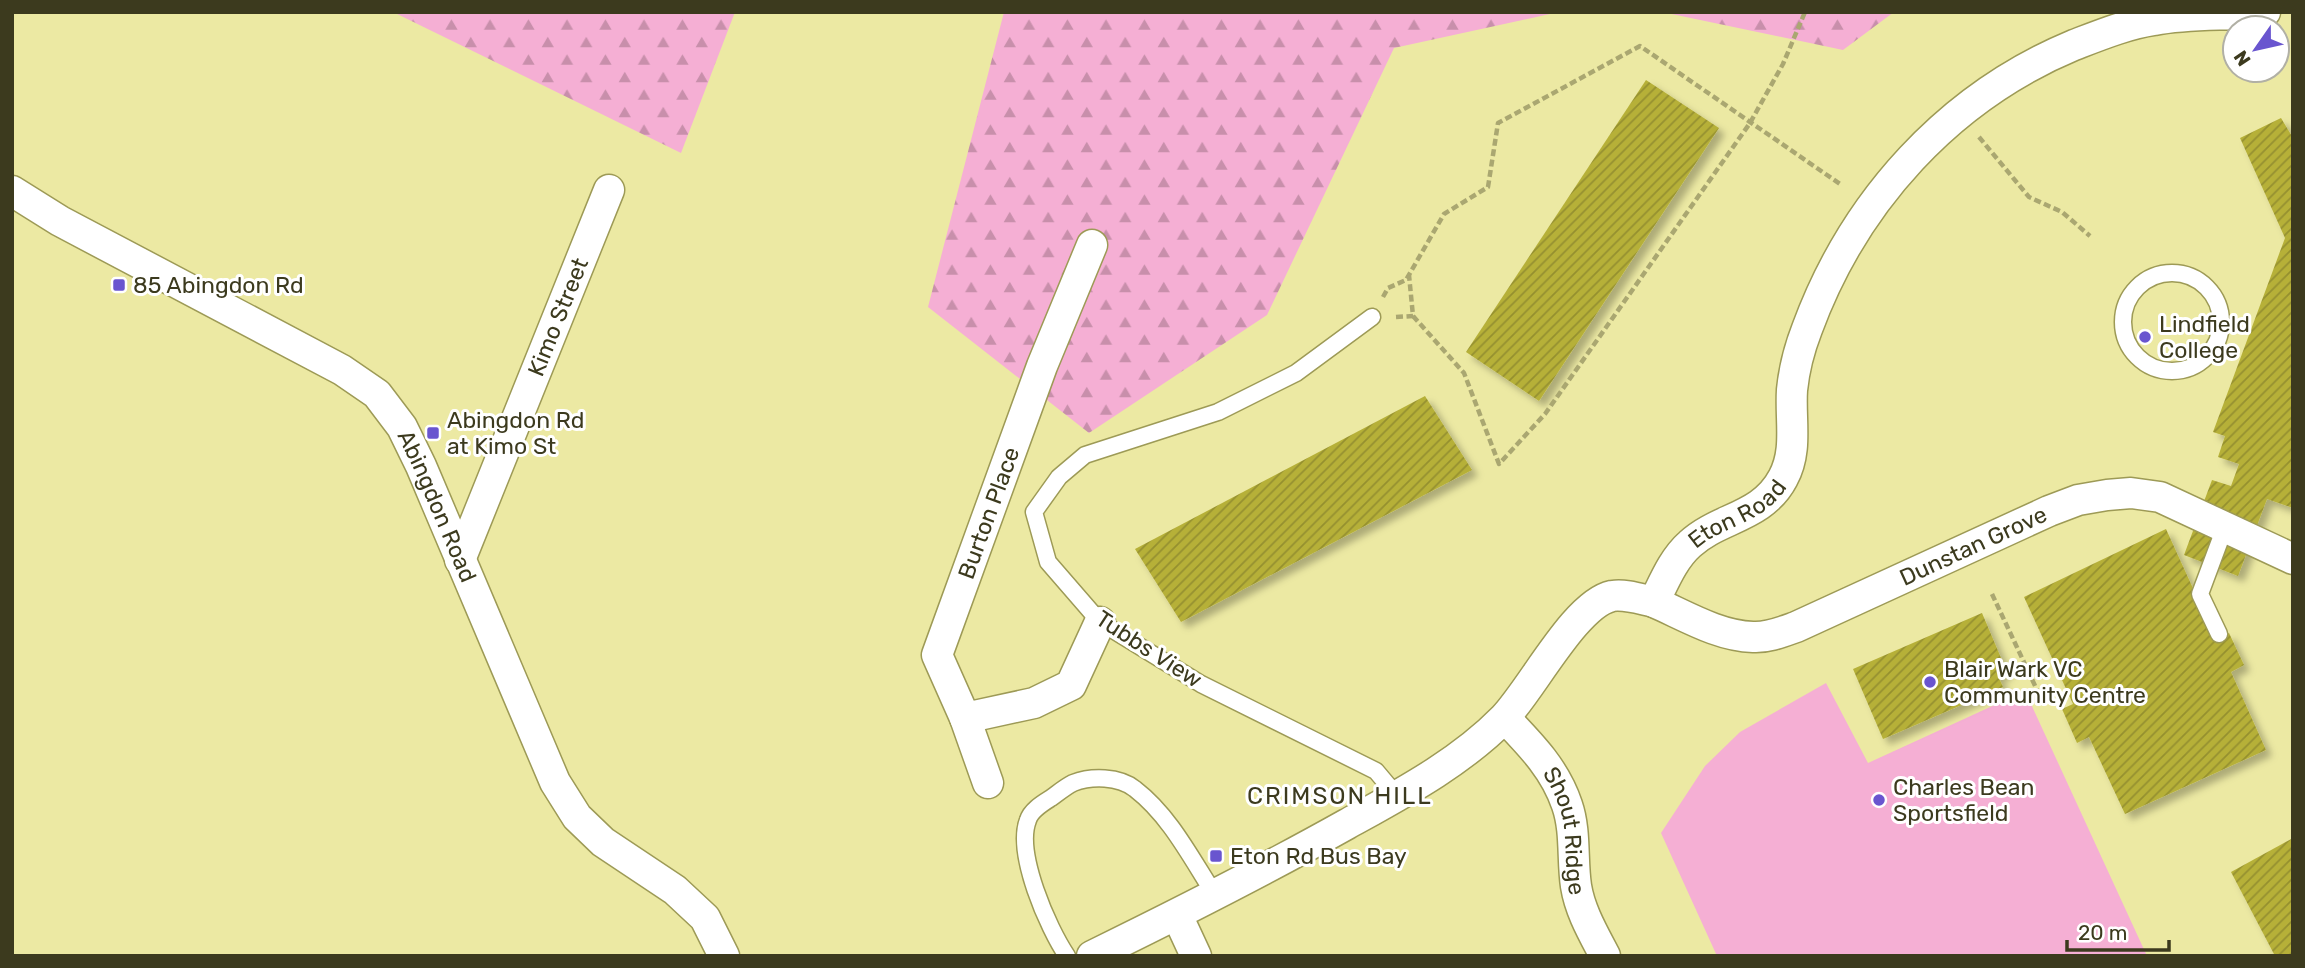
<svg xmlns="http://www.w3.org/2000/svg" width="2305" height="968" viewBox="0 0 2305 968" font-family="Rubik,sans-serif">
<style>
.forest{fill:url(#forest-firs)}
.park{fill:#f5afd4}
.building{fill:url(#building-hatch);filter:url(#shadow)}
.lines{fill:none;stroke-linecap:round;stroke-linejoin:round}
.service-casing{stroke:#9d9a56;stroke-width:19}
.minor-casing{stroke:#9d9a56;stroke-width:33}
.path{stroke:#aaa771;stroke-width:4.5;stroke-dasharray:7 3.5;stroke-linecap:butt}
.service{stroke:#fff;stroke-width:16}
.minor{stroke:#fff;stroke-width:30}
.poi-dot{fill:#6955cf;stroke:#fff;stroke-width:2.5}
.labels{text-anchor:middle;stroke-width:6;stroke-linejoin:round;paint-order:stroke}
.poi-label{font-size:23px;fill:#3c3a1e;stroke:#fff;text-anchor:start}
.street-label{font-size:23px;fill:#3c3a1e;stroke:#fff}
.neighbourhood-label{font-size:24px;letter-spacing:2px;fill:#3c3a1e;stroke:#fff}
</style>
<defs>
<pattern id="forest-firs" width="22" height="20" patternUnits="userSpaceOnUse" patternTransform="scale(1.75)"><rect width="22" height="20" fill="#f5afd4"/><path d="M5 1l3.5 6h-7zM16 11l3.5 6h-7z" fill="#c88fab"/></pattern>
<pattern id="building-hatch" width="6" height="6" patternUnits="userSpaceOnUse" patternTransform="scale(1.75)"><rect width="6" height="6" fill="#b6b038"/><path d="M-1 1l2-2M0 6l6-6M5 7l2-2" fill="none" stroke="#95902f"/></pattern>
<filter id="shadow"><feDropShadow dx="6" dy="6" stdDeviation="3.5" flood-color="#0004"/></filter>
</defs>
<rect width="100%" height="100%" fill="#ece9a3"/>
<g class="forest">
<path d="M393 12H735L681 153Z"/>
<path d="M1004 12H1559L1394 48 1267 315 1089 433 928 307Z"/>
<path d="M1662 12H1894L1843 50Z"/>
</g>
<path class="park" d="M1826 683 1868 763 2025 691 2147 956H1717L1661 833 1705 766 1740 732Z"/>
<g class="building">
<path d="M1646 80 1719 128 1539 401 1466 352Z"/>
<path d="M2281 118 2293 138V508L2267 499 2238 576 2184 555 2212 480 2231 486 2239 464 2218 457 2225 436 2213 432 2285 238 2240 138Z"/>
<path d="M1425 396 1472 470 1181 622 1135 549Z"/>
<path d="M2166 529 2216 639 2229 633 2244 665 2231 672 2266 750 2125 814 2089 737 2077 743 2062 709 2073 704 2024 597Z"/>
<path d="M1982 613 2007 672 1998 676 2003 687 1883 739 1853 669Z"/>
<path d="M2293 838V956H2275L2231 872Z"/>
</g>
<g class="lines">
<defs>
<g id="service">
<circle cx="2172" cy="322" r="49"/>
<path d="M1372 317 1296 373 1218 412 1085 455 1059 477 1034 512 1048 562 1100 622 1201 684 1376 771 1397 796"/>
<path d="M2219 634 2200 594 2225 527"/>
<path d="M1067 956C1048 928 1015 853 1028 820 1031 810 1043 803 1051 798 1058 793 1065 787 1073 783 1091 776 1119 776 1135 789 1170 816 1191 858 1215 895"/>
</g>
<g id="minor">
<path id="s1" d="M12 191 60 221 342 370 377 394 402 427 421 466 555 782 577 817 603 842 675 890 705 918 724 956"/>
<path id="s2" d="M460 560 609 190"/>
<path id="s3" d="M1654 602C1684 615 1718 636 1753 637 1767 638 1782 632 1796 627L2049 511 2078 500 2107 495 2131 493 2160 497 2293 559"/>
<path d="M965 718 1034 703 1071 685 1100 622"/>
<path id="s4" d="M1505 718C1530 744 1555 769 1567 805 1576 831 1572 859 1576 886 1580 911 1593 933 1605 956"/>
<path id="s5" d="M988 783 965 718 937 655 1042 366 1092 245"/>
<path d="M1177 915 1196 956"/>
<path id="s6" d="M1092 956C1178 914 1263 871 1347 824 1401 794 1460 763 1504 718 1532 689 1575 604 1612 596 1626 594 1640 599 1654 602 1664 582 1673 559 1690 544 1719 517 1762 518 1783 478 1798 451 1790 420 1792 390 1794 370 1800 347 1807 329 1854 201 1949 97 2074 45 2100 35 2127 24 2154 20 2190 13 2229 16 2265 12"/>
</g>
</defs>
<use href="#service" class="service-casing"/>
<use href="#minor" class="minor-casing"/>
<g class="path">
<path d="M1979 137 2029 197 2062 212 2090 236"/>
<path d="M1383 297 1388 288 1406 280 1444 214 1488 187 1498 123 1640 46 1840 184"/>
<path d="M1413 316 1464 373 1499 464 1545 414 1750 123 1783 64 1805 12"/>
<path d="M1396 317 1413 316 1409 275"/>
<path d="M1992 594 2037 690"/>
</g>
<use href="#service" class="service"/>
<use href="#minor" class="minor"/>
</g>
<g class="poi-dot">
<rect x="112" y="278" width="14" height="14" rx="3.5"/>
<circle cx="2145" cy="337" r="7"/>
<rect x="426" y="426" width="14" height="14" rx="3.5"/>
<circle cx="1930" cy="682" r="7"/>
<circle cx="1879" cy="800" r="7"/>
<rect x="1209" y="849" width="14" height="14" rx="3.5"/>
</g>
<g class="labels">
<g class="poi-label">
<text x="133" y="293">85 Abingdon Rd</text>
<text x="2159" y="332">Lindfield<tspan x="2159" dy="26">College</tspan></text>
<text x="447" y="428">Abingdon Rd<tspan x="447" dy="26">at Kimo St</tspan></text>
<text x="1944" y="677">Blair Wark VC<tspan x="1944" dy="26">Community Centre</tspan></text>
<text x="1893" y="795">Charles Bean<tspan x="1893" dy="26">Sportsfield</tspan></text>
<text x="1230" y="864">Eton Rd Bus Bay</text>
</g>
<g class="street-label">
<text dy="8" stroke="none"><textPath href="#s2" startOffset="262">Kimo Street</textPath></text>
<text dy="8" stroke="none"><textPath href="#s1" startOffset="546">Abingdon Road</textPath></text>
<text dy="8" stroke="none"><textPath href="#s6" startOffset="810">Eton Road</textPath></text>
<text dy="8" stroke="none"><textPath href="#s5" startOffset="289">Burton Place</textPath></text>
<text dy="8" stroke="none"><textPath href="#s3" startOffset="345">Dunstan Grove</textPath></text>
<text transform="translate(1149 649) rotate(33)" y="8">Tubbs View</text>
<text dy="8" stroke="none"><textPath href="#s4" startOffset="133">Shout Ridge</textPath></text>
</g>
<g class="neighbourhood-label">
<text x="1340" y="804">CRIMSON HILL</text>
</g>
</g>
<rect width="2305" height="968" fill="none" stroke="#3c3a1e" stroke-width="28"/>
<g transform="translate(2256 49) rotate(236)"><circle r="33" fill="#ffffff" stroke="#b1b0a5" stroke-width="2"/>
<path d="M0-5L12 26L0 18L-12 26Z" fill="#6955cf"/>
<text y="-10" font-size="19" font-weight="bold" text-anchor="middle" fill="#3c3a1e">N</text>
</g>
<path d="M2067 940v10h102v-10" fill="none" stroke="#3c3a1e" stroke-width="3.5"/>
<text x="2078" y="940" font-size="21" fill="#3c3a1e" stroke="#ffffff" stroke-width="5" paint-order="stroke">20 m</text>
</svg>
